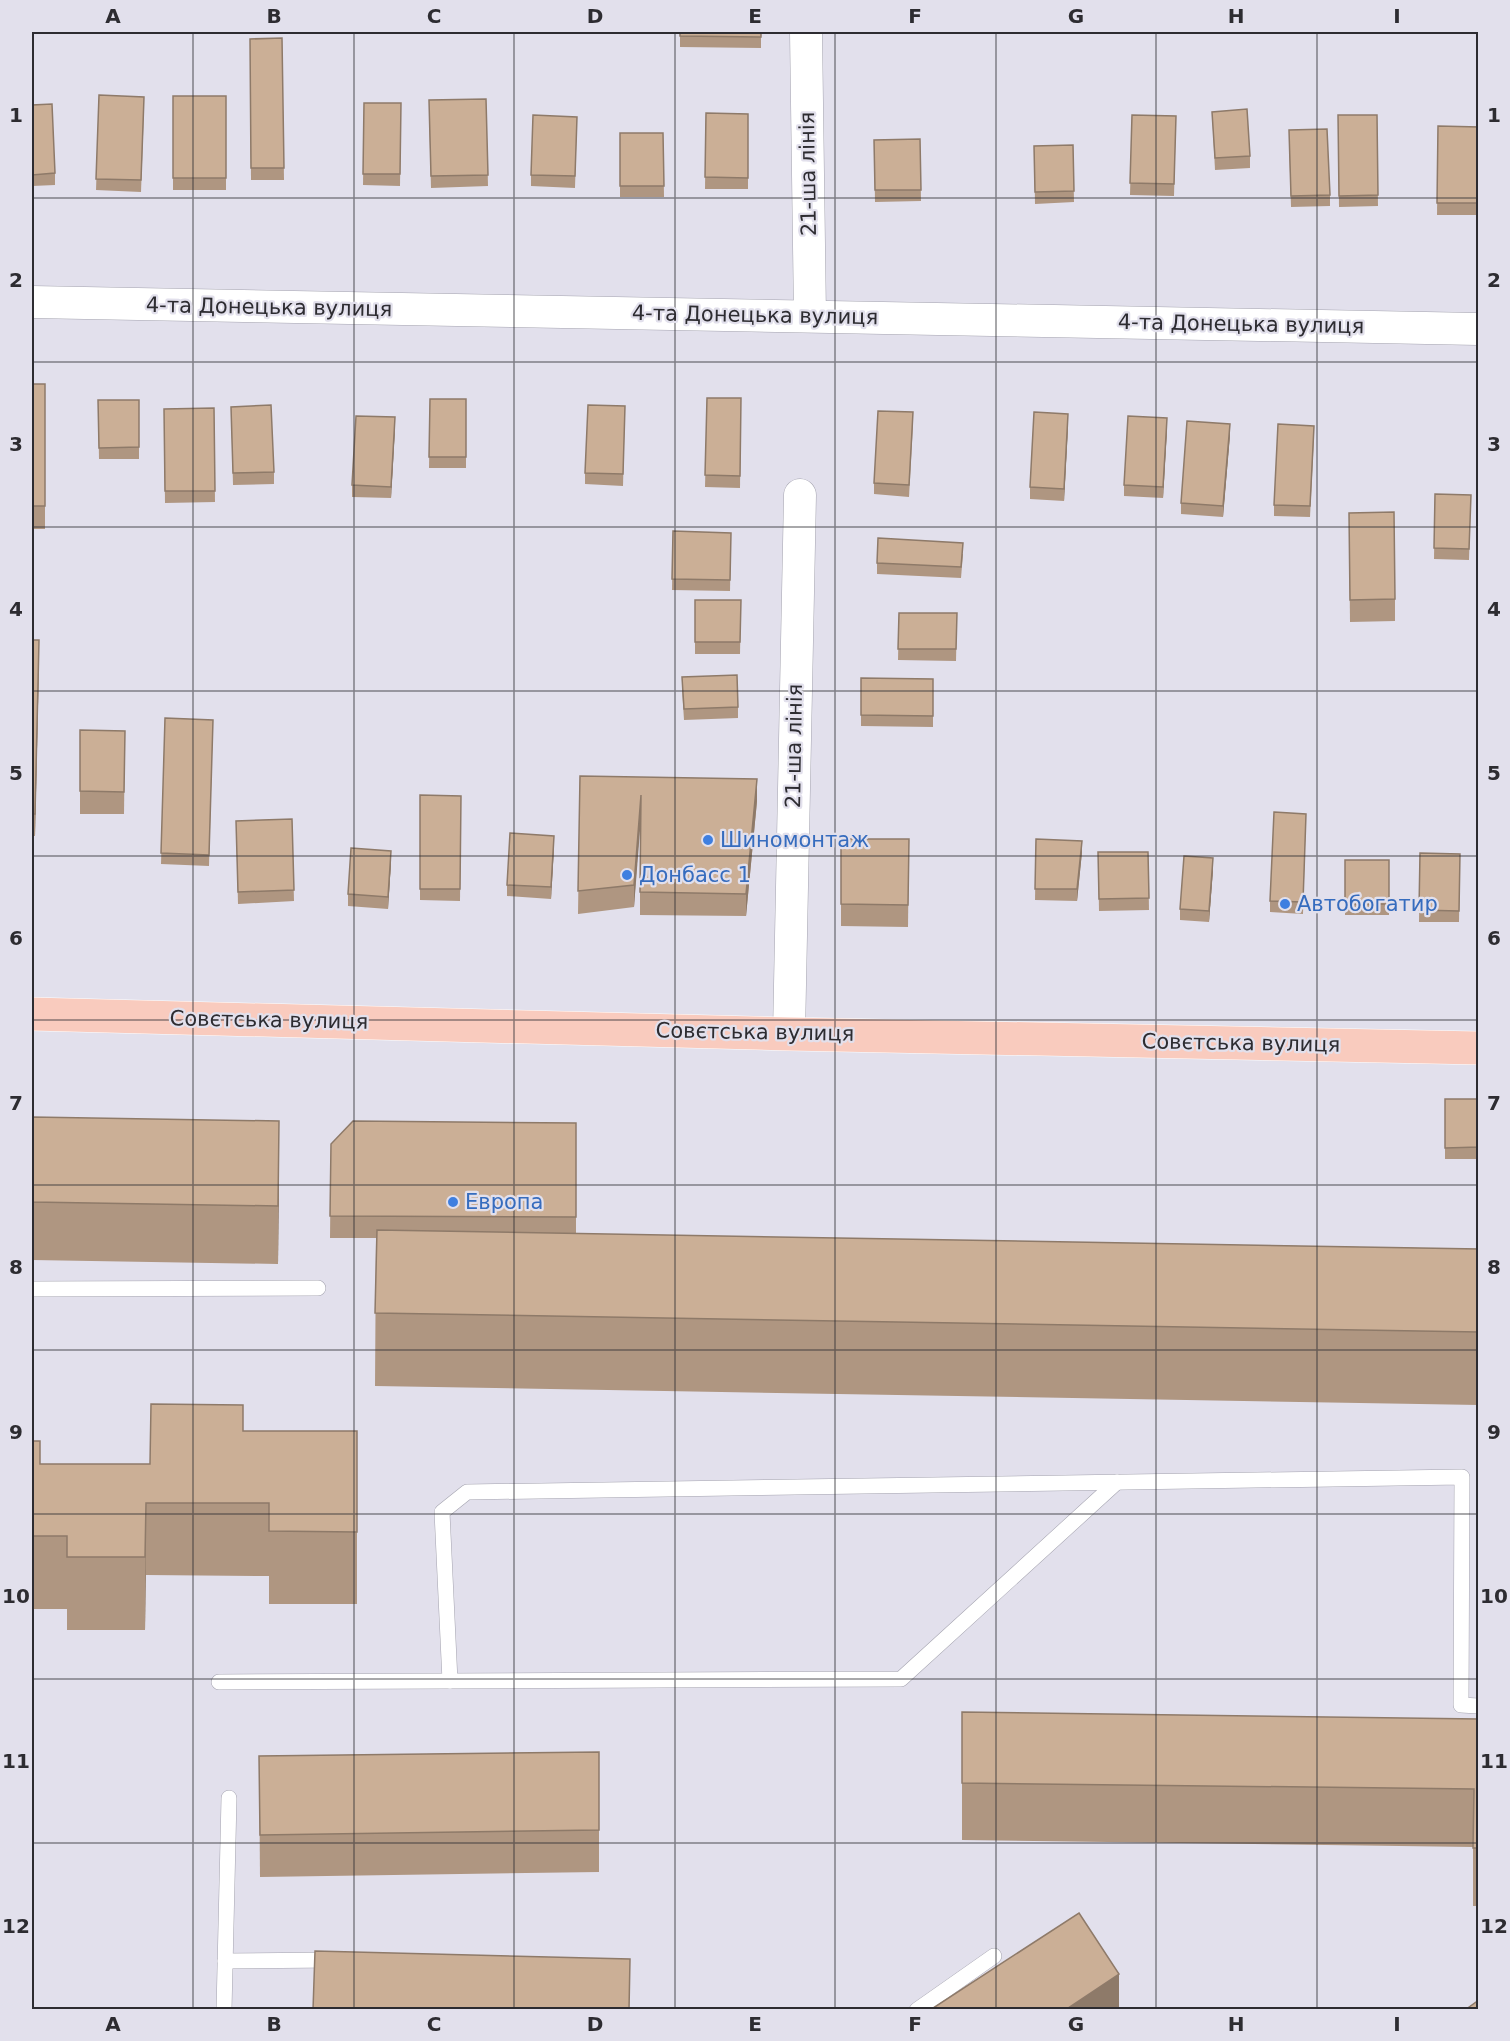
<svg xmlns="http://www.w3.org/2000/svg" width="1510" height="2041" viewBox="0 0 1510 2041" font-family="'DejaVu Sans',sans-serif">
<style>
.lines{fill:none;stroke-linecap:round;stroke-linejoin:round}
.lane-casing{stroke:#a4a3af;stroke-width:16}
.street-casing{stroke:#a4a3af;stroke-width:33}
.primary-casing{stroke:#fff;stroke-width:34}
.lane{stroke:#fff;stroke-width:15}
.street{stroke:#fff;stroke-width:32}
.primary{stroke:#f9cbbe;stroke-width:33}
.wall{fill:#af9681}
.shaded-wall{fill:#8e7a69}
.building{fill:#cbaf96;stroke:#8e7a69;stroke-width:1.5}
.grid{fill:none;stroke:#2d2c31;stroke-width:1.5;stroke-opacity:0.55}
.shop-dot{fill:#3f7fe0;stroke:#e2e0ec;stroke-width:2}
.labels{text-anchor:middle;stroke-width:4.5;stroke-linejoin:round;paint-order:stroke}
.street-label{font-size:21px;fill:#2d2c31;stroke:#e2e0ec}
.shop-label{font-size:21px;fill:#366cbe;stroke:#e2e0ec;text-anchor:start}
.neatline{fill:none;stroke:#2d2c31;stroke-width:2}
.grid-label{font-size:20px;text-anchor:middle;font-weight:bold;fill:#2d2c31}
</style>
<rect width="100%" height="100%" fill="#e2e0ec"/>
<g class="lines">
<defs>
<g id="lane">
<path d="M32 1289 318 1288"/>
<path d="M450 1681 442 1512 467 1492 1462 1477 1461 1705 1478 1706"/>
<path d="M219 1682 901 1679 1117 1482"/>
<path d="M225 1961 333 1960"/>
<path d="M224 2010 229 1798"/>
<path d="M917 2010 994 1956"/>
</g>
<g id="street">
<path d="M806 32 810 316"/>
<path d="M32 302 1478 329"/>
<path d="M789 1034 800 495"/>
</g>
<path id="primary" d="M32 1014 789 1034 1478 1048"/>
</defs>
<use href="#lane" class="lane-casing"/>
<use href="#street" class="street-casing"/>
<use href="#primary" class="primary-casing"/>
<use href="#lane" class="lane"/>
<use href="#street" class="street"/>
<use href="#primary" class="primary"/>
</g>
<g class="wall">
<path d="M680 32H761V48L680 47Z"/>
<path d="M282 38 284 180H251L250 39Z"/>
<path d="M99 95 144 109 141 192 96 190Z"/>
<rect x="173" y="96" width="53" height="94"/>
<path d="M486 99 488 186 431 188 429 111Z"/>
<path d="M364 103H401L400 186 363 185Z"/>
<path d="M32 105 55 173V185L32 186Z"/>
<path d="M1212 112 1250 156V168L1215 170Z"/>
<path d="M706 113 748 114V189H705Z"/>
<path d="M1132 115 1176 116 1174 196 1130 195Z"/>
<path d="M1338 115H1377L1378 206 1339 207Z"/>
<path d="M577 117 575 188 531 186V175Z"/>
<path d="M1438 126 1479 127V215H1437Z"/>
<path d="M620 133H663L664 197H620Z"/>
<path d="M920 139 921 201 875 202 874 140Z"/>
<path d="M1289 141 1330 195V206L1291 207Z"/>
<path d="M1073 145 1074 202 1035 204 1034 146Z"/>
<rect x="32" y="384" width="13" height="145"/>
<path d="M707 398H741L740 488 705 487Z"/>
<path d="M430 399H466V468H429Z"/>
<path d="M98 400H139V459H99Z"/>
<path d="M625 406 623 486 585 484V473Z"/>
<path d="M231 407 274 472V484L233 485Z"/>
<path d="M214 408 215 502 165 503 164 409Z"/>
<path d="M913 424 909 497 874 494V483Z"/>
<path d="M1068 426 1064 501 1030 499V487Z"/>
<path d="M395 428 391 498 352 497V485Z"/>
<path d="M1167 429 1163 498 1124 496V485Z"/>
<path d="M1230 435 1223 517 1181 514V503Z"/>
<path d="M1314 437 1310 517 1274 516V505Z"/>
<path d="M1435 494 1471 495 1469 560 1434 559Z"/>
<path d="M673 531 731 533 730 591 672 590Z"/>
<path d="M1349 535 1395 599V621L1350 622Z"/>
<path d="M963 554 961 578 877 574V563Z"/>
<path d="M695 600H741L740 654H695Z"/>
<path d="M899 613H957L956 661 898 660Z"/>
<path d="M32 640 39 663 35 836H32Z"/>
<path d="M861 678 933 679V727L861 726Z"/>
<path d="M682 688 738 707V718L684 720Z"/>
<path d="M165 718 213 720 209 866 161 864Z"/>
<path d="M80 730 125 731 124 814H80Z"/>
<path d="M580 776 757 801 746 916 640 915V819L634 907 578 914Z"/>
<path d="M420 795 461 796 460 901 420 900Z"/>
<path d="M1306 814 1303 914 1270 912V901Z"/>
<path d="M292 819 294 901 238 904 236 821Z"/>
<path d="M841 839H909L908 927 841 926Z"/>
<path d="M1036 839 1082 852 1077 901 1035 900Z"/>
<path d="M554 847 551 899 507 896V885Z"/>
<path d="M1098 852H1148L1149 910 1099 911Z"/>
<path d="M1420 853 1460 854 1459 922H1419Z"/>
<rect x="1345" y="860" width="44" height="55"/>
<path d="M391 863 388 909 348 906V894Z"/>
<path d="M1213 870 1209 922 1180 920V909Z"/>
<rect x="1445" y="1099" width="34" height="60"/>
<path d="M32 1117 279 1178 278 1264 32 1260Z"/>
<path d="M576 1123V1234L1479 1249V1405L375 1386 376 1238H330L331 1144Z"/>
<path d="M243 1431H357V1604H269V1576L146 1575 145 1630H67V1609H32V1441L40 1464H150Z"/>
<path d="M1479 1719V1906H1473V1847L962 1840V1783Z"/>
<path d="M599 1752V1872L260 1877 259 1756Z"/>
</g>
<g class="shaded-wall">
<path d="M1068 414V426L1064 501V489Z"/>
<path d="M395 417V428L391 498V487Z"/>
<path d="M1167 418V429L1163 498V487Z"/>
<path d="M1230 424V435L1223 517V506Z"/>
<path d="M39 640V663L35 836V814Z"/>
<path d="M757 779V801L746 916V894Z"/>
<path d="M641 795V818L634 907V885Z"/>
<path d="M554 836V847L551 899V887Z"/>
<path d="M1082 841V852L1077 901V889Z"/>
<path d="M391 851V863L388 909V897Z"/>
<path d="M1213 858V870L1209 922V911Z"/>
<path d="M279 1121V1178L278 1264V1206Z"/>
<path d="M146 1503V1575L145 1630Z"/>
<path d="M1119 1974V2010H1065Z"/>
</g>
<g class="building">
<path d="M680 32H761V37L680 36Z"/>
<path d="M282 38 284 168H251L250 39Z"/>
<path d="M99 95 144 97 141 180 96 179Z"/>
<rect x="173" y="96" width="53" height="82"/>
<path d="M486 99 488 175 431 176 429 100Z"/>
<path d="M364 103H401L400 174H363Z"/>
<path d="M52 104 55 173 32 175V105Z"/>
<path d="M1247 109 1250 156 1215 158 1212 112Z"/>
<path d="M706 113 748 114V178L705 177Z"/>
<path d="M533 115 577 117 575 176 531 175Z"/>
<path d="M1132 115 1176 116 1174 184 1130 183Z"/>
<path d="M1338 115H1377L1378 195 1339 196Z"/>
<path d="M1438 126 1479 127V203H1437Z"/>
<path d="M1327 129 1330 195 1291 196 1289 130Z"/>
<path d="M620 133H663L664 186H620Z"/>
<path d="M920 139 921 190H875L874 140Z"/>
<path d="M1073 145 1074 191 1035 192 1034 146Z"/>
<rect x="32" y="384" width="13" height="122"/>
<path d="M707 398H741L740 476 705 475Z"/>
<path d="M430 399H466V457H429Z"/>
<path d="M98 400H139V447L99 448Z"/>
<path d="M271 405 274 472 233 473 231 407Z"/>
<path d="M588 405 625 406 623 474 585 473Z"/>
<path d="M214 408 215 491H165L164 409Z"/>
<path d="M878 411 913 412 909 485 874 483Z"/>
<path d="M1034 412 1068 414 1064 489 1030 487Z"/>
<path d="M356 416 395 417 391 487 352 485Z"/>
<path d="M1128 416 1167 418 1163 487 1124 485Z"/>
<path d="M1187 421 1230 424 1223 506 1181 503Z"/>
<path d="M1278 424 1314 426 1310 506 1274 505Z"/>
<path d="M1435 494 1471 495 1469 549 1434 548Z"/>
<path d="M1394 512 1395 599 1350 600 1349 513Z"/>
<path d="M673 531 731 533 730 580 672 579Z"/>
<path d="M878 538 963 543 961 567 877 563Z"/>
<path d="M695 600H741L740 642H695Z"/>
<path d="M899 613H957L956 649H898Z"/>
<path d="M32 640H39L35 814H32Z"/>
<path d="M737 675 738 707 684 709 682 677Z"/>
<path d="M861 678 933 679V716L861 715Z"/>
<path d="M165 718 213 720 209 855 161 853Z"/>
<path d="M80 730 125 731 124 792 80 791Z"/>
<path d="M580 776 757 779 746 894 640 892 641 795 634 885 578 891Z"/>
<path d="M420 795 461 796 460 889H420Z"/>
<path d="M1274 812 1306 814 1303 902 1270 901Z"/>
<path d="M292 819 294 890 238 892 236 821Z"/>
<path d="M510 833 554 836 551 887 507 885Z"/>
<path d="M841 839H909L908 905 841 904Z"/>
<path d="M1036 839 1082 841 1077 889H1035Z"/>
<path d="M351 848 391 851 388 897 348 894Z"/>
<path d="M1098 852H1148L1149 898 1099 899Z"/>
<path d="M1420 853 1460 854 1459 911 1419 910Z"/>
<path d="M1184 856 1213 858 1209 911 1180 909Z"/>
<rect x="1345" y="860" width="44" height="44"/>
<path d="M1445 1099H1479V1147L1445 1148Z"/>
<path d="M32 1117 279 1121 278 1206 32 1202Z"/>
<path d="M353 1121 576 1123V1217L330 1216 331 1144Z"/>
<path d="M377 1230 1479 1249V1332L375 1313Z"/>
<path d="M151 1404 243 1405V1431H357V1532L269 1531V1503H146L145 1557H67V1536H32V1441H40V1464H150Z"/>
<path d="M962 1712 1479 1719V1848H1473L1474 1789 962 1783Z"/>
<path d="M599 1752V1830L260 1835 259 1756Z"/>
<path d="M1079 1913 1119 1974 1065 2010H930Z"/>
<path d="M315 1951 630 1959 629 2010H313Z"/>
<path d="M1479 2000V2010H1465Z"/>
</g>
<path class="grid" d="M193 32V2010M354 32V2010M514 32V2010M675 32V2010M835 32V2010M996 32V2010M1156 32V2010M1317 32V2010M32 198H1478M32 362H1478M32 527H1478M32 691H1478M32 856H1478M32 1020H1478M32 1185H1478M32 1350H1478M32 1514H1478M32 1679H1478M32 1843H1478"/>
<g class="shop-dot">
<circle cx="708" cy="840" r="6"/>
<circle cx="627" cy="875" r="6"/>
<circle cx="1285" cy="904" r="6"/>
<circle cx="453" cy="1202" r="6"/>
</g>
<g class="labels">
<g class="street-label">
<text transform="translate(808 174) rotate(-91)" y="7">21-ша лінія</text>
<text transform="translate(269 307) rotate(1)" y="7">4-та Донецька вулиця</text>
<text transform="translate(755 315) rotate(1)" y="7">4-та Донецька вулиця</text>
<text transform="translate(1241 324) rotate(1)" y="7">4-та Донецька вулиця</text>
<text transform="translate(794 746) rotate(-89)" y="7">21-ша лінія</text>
<text transform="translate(269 1020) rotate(1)" y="7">Совєтська вулиця</text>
<text transform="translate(755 1032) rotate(1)" y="7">Совєтська вулиця</text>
<text transform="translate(1241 1043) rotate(1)" y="7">Совєтська вулиця</text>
</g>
<g class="shop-label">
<text x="720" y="847">Шиномонтаж</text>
<text x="639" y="882">Донбасс 1</text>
<text x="1297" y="911">Автобогатир</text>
<text x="465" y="1209">Европа</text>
</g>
</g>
<rect width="1510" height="2041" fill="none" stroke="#e2e0ec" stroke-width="66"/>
<rect x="33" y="33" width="1444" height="1975" class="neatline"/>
<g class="grid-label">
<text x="113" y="23">A</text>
<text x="274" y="23">B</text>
<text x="434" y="23">C</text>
<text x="595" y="23">D</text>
<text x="755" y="23">E</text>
<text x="915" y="23">F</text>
<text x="1076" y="23">G</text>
<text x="1236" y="23">H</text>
<text x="1397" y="23">I</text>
<text x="16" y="122">1</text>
<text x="1494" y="122">1</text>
<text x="16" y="287">2</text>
<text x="1494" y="287">2</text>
<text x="16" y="451">3</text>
<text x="1494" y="451">3</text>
<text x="16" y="616">4</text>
<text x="1494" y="616">4</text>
<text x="16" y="780">5</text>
<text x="1494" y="780">5</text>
<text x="16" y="945">6</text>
<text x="1494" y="945">6</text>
<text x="16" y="1110">7</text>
<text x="1494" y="1110">7</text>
<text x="16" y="1274">8</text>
<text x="1494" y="1274">8</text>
<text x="16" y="1439">9</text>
<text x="1494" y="1439">9</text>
<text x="16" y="1603">10</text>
<text x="1494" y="1603">10</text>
<text x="16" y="1768">11</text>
<text x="1494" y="1768">11</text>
<text x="16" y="1933">12</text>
<text x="1494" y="1933">12</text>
<text x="113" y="2031">A</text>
<text x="274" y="2031">B</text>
<text x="434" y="2031">C</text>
<text x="595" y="2031">D</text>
<text x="755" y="2031">E</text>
<text x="915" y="2031">F</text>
<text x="1076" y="2031">G</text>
<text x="1236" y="2031">H</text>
<text x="1397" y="2031">I</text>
</g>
</svg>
